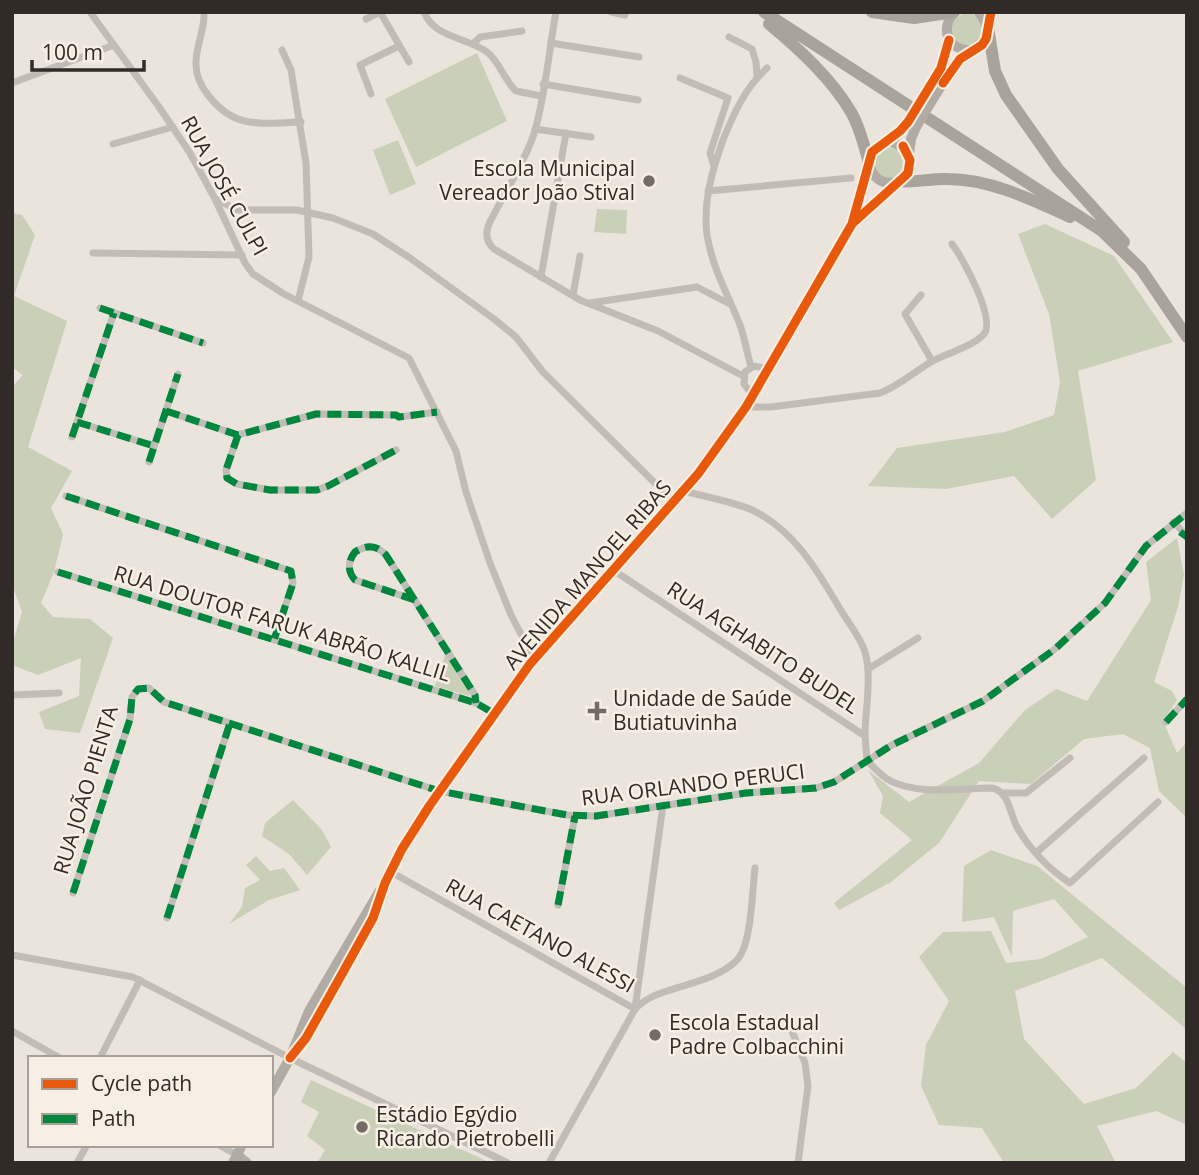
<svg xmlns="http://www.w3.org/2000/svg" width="1199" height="1175" viewBox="0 0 1199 1175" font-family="'Open Sans',sans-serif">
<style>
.green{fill:#cacfb8}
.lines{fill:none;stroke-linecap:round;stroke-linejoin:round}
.street{stroke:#c2bcb7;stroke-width:7}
.secondary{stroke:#b3ada7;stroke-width:10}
.primary{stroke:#b1aba6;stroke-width:10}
.highway{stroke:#a9a39c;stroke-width:12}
.primary-bridge{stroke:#b1aba6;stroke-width:10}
.quiet{stroke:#00873e;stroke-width:7;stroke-dasharray:14 7;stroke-linecap:butt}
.cycleway-casing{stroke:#f7efe4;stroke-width:13}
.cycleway{stroke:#e8590c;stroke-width:9}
.poi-dot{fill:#726b66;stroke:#f7efe4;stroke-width:2.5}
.labels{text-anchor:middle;stroke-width:5;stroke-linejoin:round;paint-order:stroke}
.poi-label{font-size:21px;fill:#322a26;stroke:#f7efe4;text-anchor:start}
.street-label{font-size:21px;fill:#322a26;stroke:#f7efe4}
</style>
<rect width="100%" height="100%" fill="#eae4dd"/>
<g class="green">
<path d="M968 13 973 14 982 20 984 37 966 48 952 38C951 25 954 15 968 13Z"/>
<path d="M477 53 507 121 416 167 385 99Z"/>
<path d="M398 140 416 184 390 195 373 150Z"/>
<circle cx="889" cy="163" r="15"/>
<path d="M597 209 627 210 626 234 594 232Z"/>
<path d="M12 213 22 215 35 235 14 296 67 321 28 447 72 471 51 508 63 534 54 572 41 603 53 617 90 619 113 638 80 733 45 729 39 712 79 696 81 658 38 675 12 665V645L22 612 12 584V387L23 375 12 367Z"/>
<path d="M1045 224 1114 256 1173 342 1078 371 1096 480 1052 519 1014 476 946 489 868 486 897 448 1005 432 1054 415 1060 382 1049 314 1018 234Z"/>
<path d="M1177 538 1184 575 1178 607 1154 682 1172 691 1177 700 1163 721 1177 753 1187 742V818L1159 791 1150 748 1123 734 1084 739 1031 784 979 781 939 843 891 882 839 910 834 903 912 840 880 813 883 796 868 770 909 802 979 763 1025 710 1056 689 1087 701 1151 600 1146 562Z"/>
<path d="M446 652 471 692 469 696 435 686Z"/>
<path d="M293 800 322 830 331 847 307 875 289 854 262 836 265 823Z"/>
<path d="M991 850 1037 866 1187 988V1030L1102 958 1015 991 1024 1039 1084 1104 1136 1088 1173 1052 1187 1063V1125L1156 1111 1097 1126 1116 1163H1004L982 1128 939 1125 921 1086 926 1045 949 1001 919 957 943 932 991 931 1006 963 1041 959 1088 937 1054 899 1013 911 1012 957 994 917 962 922 964 866Z"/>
<path d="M256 856 270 871 284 868 300 890 269 900 229 924 242 907 245 888 260 880 246 865Z"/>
<path d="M311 1080 491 1163H317L325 1150 307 1136 319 1112 301 1102Z"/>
</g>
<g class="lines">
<g class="street">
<path d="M90 12 159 107 190 153 215 199 245 263 253 274 284 294 409 358 456 451 466 492 490 563 511 615 534 659"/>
<path d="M204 12C205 31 195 47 196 65 196 77 201 86 208 95 235 130 260 123 301 122"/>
<path d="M380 12 409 62"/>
<path d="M424 12C434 38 467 37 487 52 500 62 504 80 516 91L541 96"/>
<path d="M556 12C549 49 545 99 534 134 524 163 507 189 493 216 486 228 483 239 494 249L580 300 658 331 743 376"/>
<path d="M611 12 625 15"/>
<path d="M366 19 380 12"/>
<path d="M729 37 752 49 756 62 757 77"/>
<path d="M551 43 639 57"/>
<path d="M473 44 480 37 522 31"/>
<path d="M282 50 291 70 306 163 309 257 298 301"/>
<path d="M680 78 728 98 710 153 714 166"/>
<path d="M12 83 114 45"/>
<path d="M543 84 638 100"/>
<path d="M371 94 360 65 399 46"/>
<path d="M535 129 591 137"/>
<path d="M113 144 173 127"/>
<path d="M708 191 851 178"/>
<path d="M216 199 237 210H297L333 218 373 234 410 258 494 319 516 337 543 372 674 502"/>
<path d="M93 253 242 255"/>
<path d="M541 277 566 133"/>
<path d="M573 295 580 256"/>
<path d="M921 295 905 314 932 361"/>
<path d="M590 303 697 287 730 304"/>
<path d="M100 308 203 343"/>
<path d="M751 367C747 353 745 339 740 325 728 295 712 267 707 235 703 202 712 171 723 140 734 113 745 88 767 68"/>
<path d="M753 396 744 384 745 372 754 366 769 369"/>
<path d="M746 407H771L880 393C899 386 914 372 931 362 945 354 974 346 984 334 996 319 963 258 952 244"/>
<path d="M166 411 238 435 316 414 396 415 399 417 437 412"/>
<path d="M77 422 154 446"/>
<path d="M238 435 226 470 227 478 237 484 270 490H317L328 486 396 450"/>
<path d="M72 437 114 313"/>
<path d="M149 462 178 374"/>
<path d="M684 491C706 497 731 501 752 510 793 529 818 571 840 609 849 624 865 643 867 661 871 685 865 712 865 736"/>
<path d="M66 496 291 571 293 583 274 640"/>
<path d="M1174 522 1187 537"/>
<path d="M613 570 865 736 867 760C873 767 880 774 887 779 916 796 960 788 992 788 1009 791 1010 814 1017 827 1029 849 1050 870 1070 883L1158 802"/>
<path d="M58 572 476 703 495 714"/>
<path d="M415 600 355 580C347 571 348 561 355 552 367 544 377 545 386 555L475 695 476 703"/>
<path d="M868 669 918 638"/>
<path d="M12 695 59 693"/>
<path d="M1166 722 1187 699"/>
<path d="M1003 793H1026L1070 758"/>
<path d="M1037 852 1144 758"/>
<path d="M391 872 635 1009C649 995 664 992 683 986 700 981 723 974 736 961 752 946 752 891 755 868"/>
<path d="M73 893 130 719 132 697 138 689 149 688 164 702 439 791 567 815 596 816 746 793 816 788 834 782 892 745 983 701 1055 649 1105 603 1146 546 1187 513"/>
<path d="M558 905 575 816"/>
<path d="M167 918 230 723"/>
<path d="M12 955 133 977 290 1058 508 1163"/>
<path d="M791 1029 805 1063 808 1086 798 1163"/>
<path d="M12 1031 60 1058"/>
<path d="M100 1058 140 980"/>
<path d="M219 1145 237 1155"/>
<path d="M77 1163 87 1145"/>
<path d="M549 1163 635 1009 663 805"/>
</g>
<path class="secondary" d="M237 1155 247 1163"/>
<g class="primary">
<path d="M955 12C939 28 948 51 971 50"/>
<path d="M979 12 988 27"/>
<path d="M924 97 941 68 949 40"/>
<path d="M931 102 955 64 986 39 991 12"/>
<path d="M909 154 911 139 916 127"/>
<path d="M869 163C872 178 882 185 897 182"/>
<path d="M854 222 908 173 910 160 905 148 892 142H885"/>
<path d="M290 1058 311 1031 366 931 391 872 420 819 530 664 684 491 723 441 769 369 852 224 872 152 900 131 908 122"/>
<path d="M271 1092 290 1058 309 1011 379 892"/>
<path d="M233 1163 242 1145"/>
</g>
<g class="highway">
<path d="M764 12 1102 231 1141 269 1187 337"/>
<path d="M872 12 914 18 954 12"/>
<path d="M769 24C799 49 831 78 851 112 860 127 864 146 869 163"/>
<path d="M988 27 995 71 1006 95 1058 169 1124 242"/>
<path d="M899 181C916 183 932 178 948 179 990 179 1033 200 1070 217"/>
</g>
<g class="primary-bridge">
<path d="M908 122 924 97"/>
<path d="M916 127 931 102"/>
</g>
<g class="quiet">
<path d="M100 308 203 343"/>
<path d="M166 411 238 435 316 414 396 415 399 417 437 412"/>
<path d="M77 422 154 446"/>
<path d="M238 435 226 470 227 478 237 484 270 490H317L328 486 396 450"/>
<path d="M72 437 114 313"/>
<path d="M149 462 178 374"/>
<path d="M66 496 291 571 293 583 274 640"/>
<path d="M1180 532 1187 537"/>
<path d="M58 572 476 703 495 714"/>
<path d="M415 600 355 580C347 571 348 561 355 552 367 544 377 545 386 555L475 695 476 703"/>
<path d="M1166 722 1187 699"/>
<path d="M73 893 130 719 132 697 138 689 149 688 164 702 439 791 567 815 596 816 746 793 816 788 834 782 892 745 983 701 1055 649 1105 603 1146 546 1187 513"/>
<path d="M558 905 575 816"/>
<path d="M167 918 230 723"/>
</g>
<defs>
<g id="cycleway">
<path d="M943 83 960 59 982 45 986 39 991 12"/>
<path d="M854 222 904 177 908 173 910 160 903 146"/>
<path d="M290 1058 306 1038 342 974 373 918 385 883 402 849 430 805 530 664 698 474 746 407 852 224 872 152 900 131 908 122 941 68 949 40"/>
</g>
</defs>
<use href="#cycleway" class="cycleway-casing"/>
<use href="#cycleway" class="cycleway"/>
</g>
<g class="poi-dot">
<circle cx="649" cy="181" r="7"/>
<path d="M593.5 700.5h7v7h7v7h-7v7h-7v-7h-7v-7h7z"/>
<circle cx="655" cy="1035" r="7"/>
<circle cx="362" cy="1127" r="7"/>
</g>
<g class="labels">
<g class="poi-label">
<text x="635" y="176" text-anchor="end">Escola Municipal<tspan x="635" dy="24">Vereador João Stival</tspan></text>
<text x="613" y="706">Unidade de Saúde<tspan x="613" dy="24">Butiatuvinha</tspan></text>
<text x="669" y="1030">Escola Estadual<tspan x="669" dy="24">Padre Colbacchini</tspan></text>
<text x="376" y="1122">Estádio Egýdio<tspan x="376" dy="24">Ricardo Pietrobelli</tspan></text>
</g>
<g class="street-label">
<text transform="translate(224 186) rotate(61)" y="7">RUA JOSÉ CULPI</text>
<text transform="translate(588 575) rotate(-49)" y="7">AVENIDA MANOEL RIBAS</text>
<text transform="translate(282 624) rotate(17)" y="7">RUA DOUTOR FARUK ABRÃO KALLIL</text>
<text transform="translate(763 648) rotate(33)" y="7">RUA AGHABITO BUDEL</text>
<text transform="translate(693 785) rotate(-7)" y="7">RUA ORLANDO PERUCI</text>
<text transform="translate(86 790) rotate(-73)" y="7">RUA JOÃO PIENTA</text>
<text transform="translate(540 936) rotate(29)" y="7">RUA CAETANO ALESSI</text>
</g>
</g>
<rect width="1199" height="1175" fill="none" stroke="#322a26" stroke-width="28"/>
<rect x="28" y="1056" width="245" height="91" fill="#f7efe4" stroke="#a8a098" stroke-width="2"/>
<rect x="42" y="1079" width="35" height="10" fill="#e8590c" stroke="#a8a098" stroke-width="2"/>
<text x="91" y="1091" font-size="21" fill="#322a26">Cycle path</text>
<rect x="42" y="1114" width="35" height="10" fill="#00873e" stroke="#a8a098" stroke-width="2"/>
<text x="91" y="1126" font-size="21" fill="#322a26">Path</text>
<path d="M32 60v10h112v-10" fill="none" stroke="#322a26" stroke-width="3.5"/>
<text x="42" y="60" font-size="21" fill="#322a26" stroke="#f7efe4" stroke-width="5" paint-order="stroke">100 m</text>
</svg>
